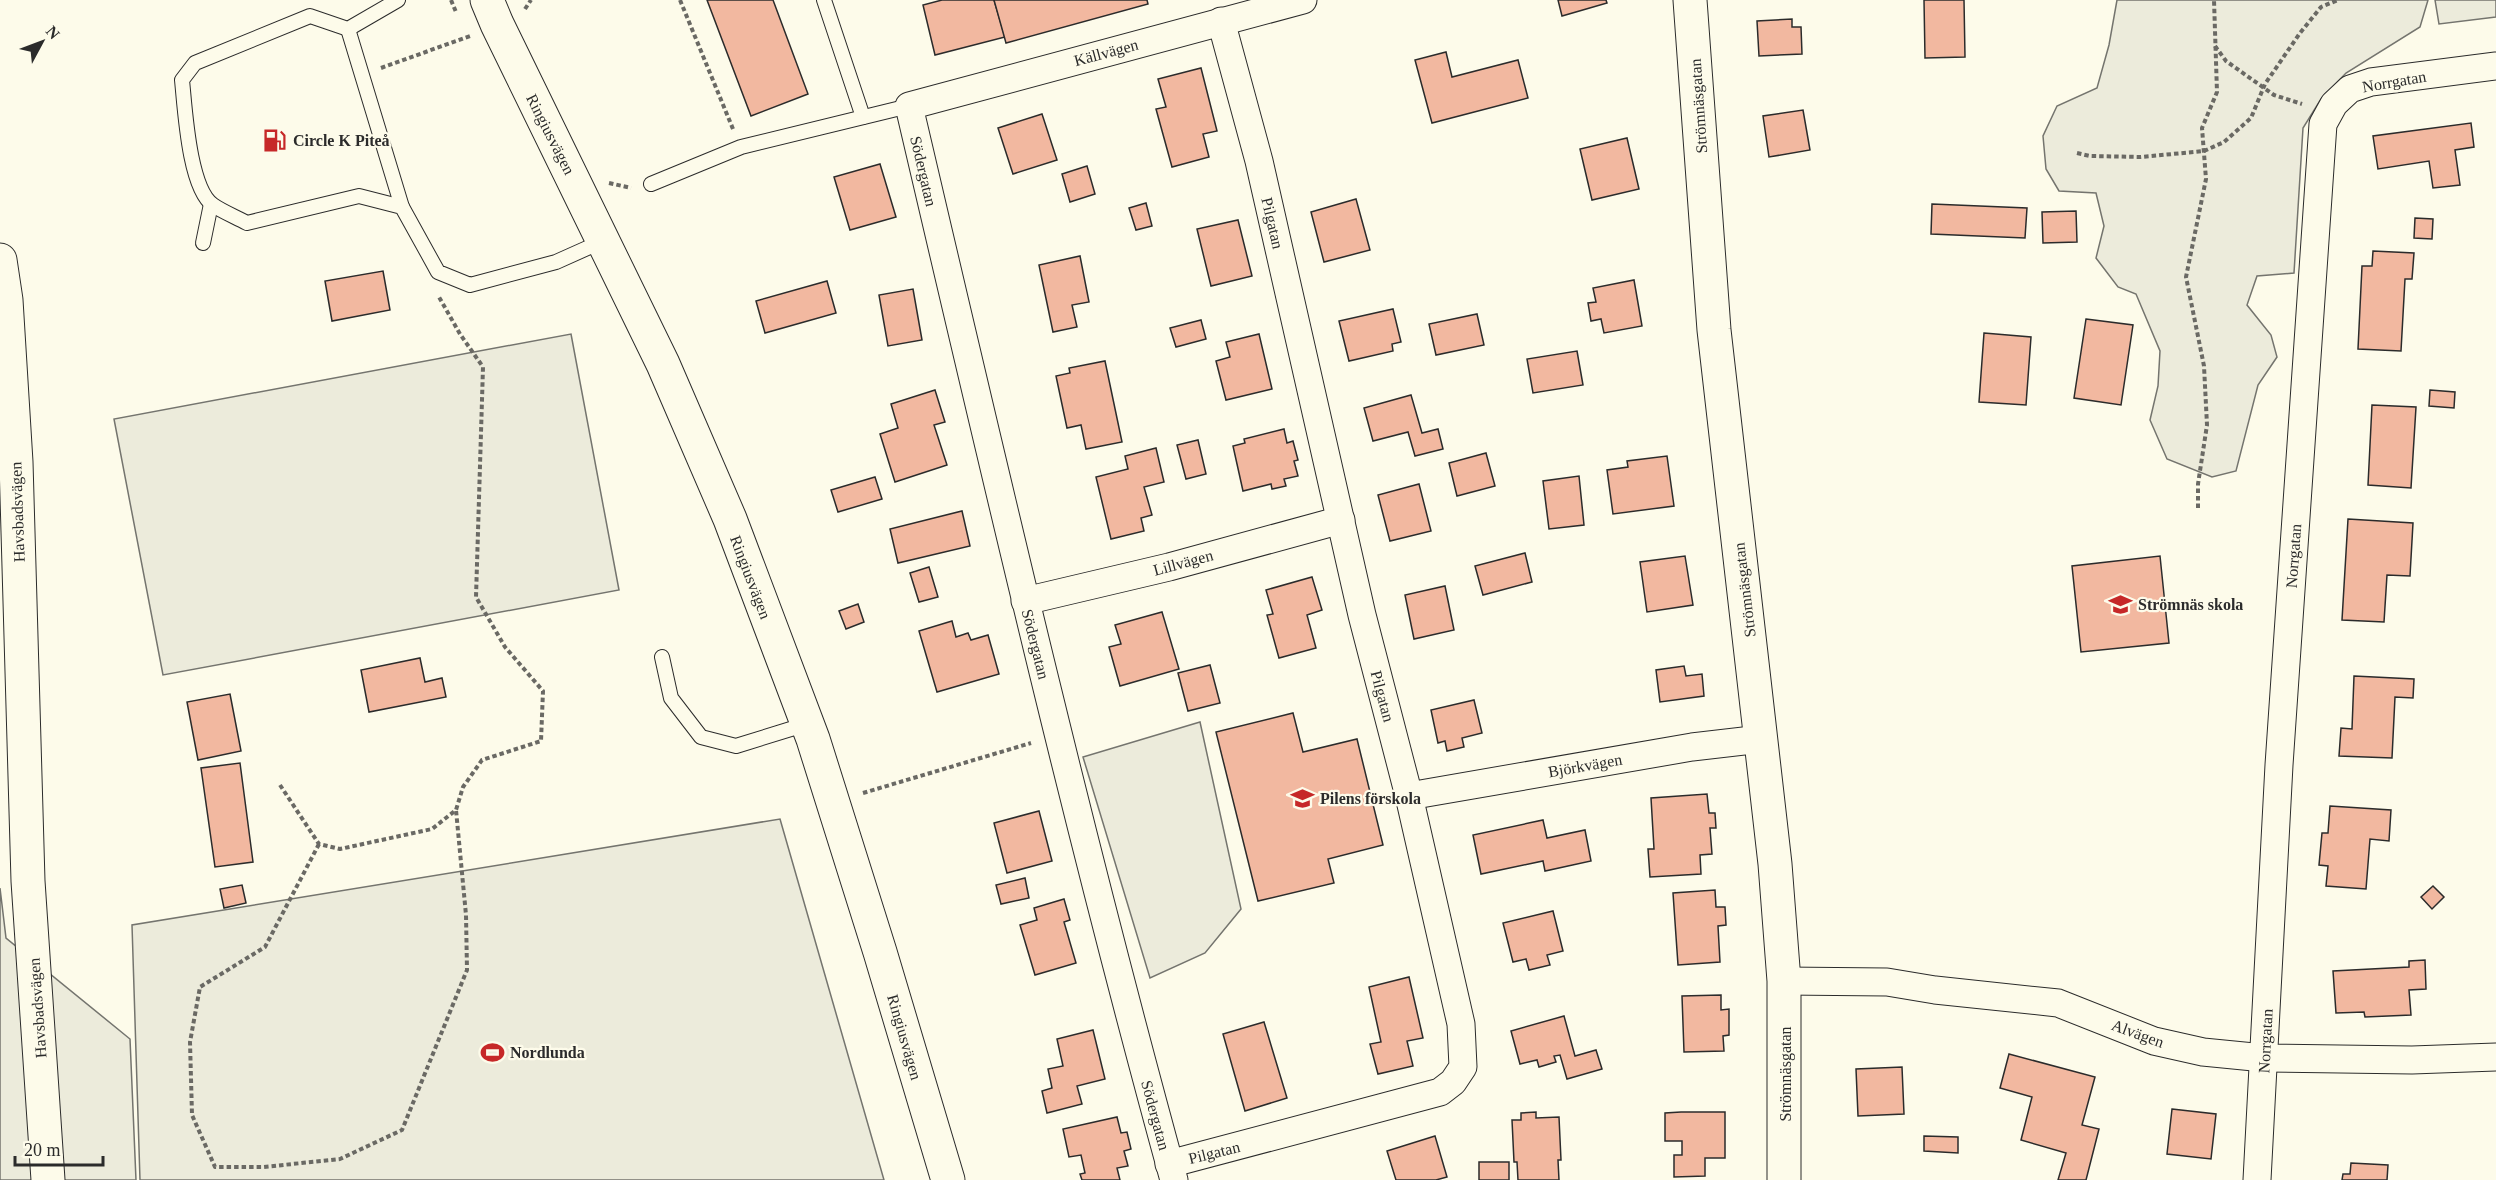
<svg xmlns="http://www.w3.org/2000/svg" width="2496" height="1180" viewBox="0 0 2496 1180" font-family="Georgia,serif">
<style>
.green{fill:#ecebdb;stroke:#74746e;stroke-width:1.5}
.building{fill:#f2b8a0;stroke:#2b2b2b;stroke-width:1.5}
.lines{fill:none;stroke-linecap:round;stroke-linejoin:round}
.service-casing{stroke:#2b2b2b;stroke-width:16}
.minor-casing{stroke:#2b2b2b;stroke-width:29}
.tertiary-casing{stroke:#2b2b2b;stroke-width:35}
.secondary-casing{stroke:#2b2b2b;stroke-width:35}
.path{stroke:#6a6964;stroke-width:4;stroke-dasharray:4.5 3;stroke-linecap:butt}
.service{stroke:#fdfbea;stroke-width:14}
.minor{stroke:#fdfbea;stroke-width:27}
.tertiary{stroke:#fdfbea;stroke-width:33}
.secondary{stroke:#fdfbea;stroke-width:33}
.labels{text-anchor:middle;stroke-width:4.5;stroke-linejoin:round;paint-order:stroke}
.street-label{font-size:16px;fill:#2b2b2b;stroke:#fdfbea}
.poi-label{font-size:16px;font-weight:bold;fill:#2b2b2b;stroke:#fdfbea;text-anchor:start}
</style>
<rect width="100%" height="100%" fill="#fdfbea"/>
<g class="green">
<path d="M2117 0H2428L2420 27 2346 73 2321 99 2303 128 2294 273 2257 276 2247 305 2271 335 2277 357 2258 385 2236 471 2212 477 2167 459 2150 420 2158 386 2160 351 2136 294 2118 287 2096 258 2104 226 2096 193 2059 191 2046 169 2043 136 2057 106 2097 88 2109 45Z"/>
<path d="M2435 0H2496V17L2439 24Z"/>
<path d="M571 334 619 590 163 675 114 419Z"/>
<path d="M1200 722 1241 909 1205 953 1150 978 1083 757Z"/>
<path d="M780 819 884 1180H140L132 925Z"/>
<path d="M0 888 6 938 130 1039 136 1180H0Z"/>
</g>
<g class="building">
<path d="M707 0H773L808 94 751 116Z"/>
<path d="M942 0H994L1005 37 935 55 923 5Z"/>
<path d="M994 0H1147L1148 4 1006 43Z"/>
<path d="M1558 0H1606L1607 3 1562 16Z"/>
<path d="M1924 0H1964L1965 57 1925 58Z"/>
<path d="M1792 19V27H1801L1802 54 1759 56 1757 21Z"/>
<path d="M1446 52 1452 77 1518 60 1528 98 1432 123 1415 60Z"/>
<path d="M1201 68 1217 131 1203 134 1209 157 1172 167 1156 109 1166 107 1158 79Z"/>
<path d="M1803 110 1810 150 1769 157 1763 116Z"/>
<path d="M1042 114 1057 160 1013 174 998 128Z"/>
<path d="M2471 123 2474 147 2455 150 2460 185 2433 188 2429 161 2378 169 2373 136Z"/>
<path d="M1627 138 1639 189 1592 200 1580 149Z"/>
<path d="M880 164 896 217 850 230 834 177Z"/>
<path d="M1087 166 1095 194 1070 202 1062 174Z"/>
<path d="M1356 199 1370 250 1324 262 1311 212Z"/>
<path d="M1146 203 1152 226 1136 230 1129 208Z"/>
<path d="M1932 204 2027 208 2025 238 1931 234Z"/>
<path d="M2076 211 2077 242 2043 243 2042 212Z"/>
<path d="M2415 218 2433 219 2432 239 2414 238Z"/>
<path d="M1238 220 1252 276 1211 286 1197 229Z"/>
<path d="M2373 251 2414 253 2412 279H2405L2401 351 2358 349 2362 266H2372Z"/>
<path d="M1080 256 1089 302 1072 305 1077 327 1053 332 1039 265Z"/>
<path d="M383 271 390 310 332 321 325 281Z"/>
<path d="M1634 280 1642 326 1604 333 1601 319 1591 321 1588 303 1596 302 1593 288Z"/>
<path d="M827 281 836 313 765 333 756 301Z"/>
<path d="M913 289 922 340 888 346 879 295Z"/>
<path d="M1393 309 1401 342 1392 344 1393 351 1349 361 1339 321Z"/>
<path d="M1477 314 1484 345 1436 355 1429 324Z"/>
<path d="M2086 319 2133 325 2121 405 2074 398Z"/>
<path d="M1201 320 1206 339 1176 347 1170 328Z"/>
<path d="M1984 333 2031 337 2026 405 1979 402Z"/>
<path d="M1259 334 1272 389 1226 400 1216 361 1230 357 1226 342Z"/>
<path d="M1577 351 1583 385 1533 393 1527 359Z"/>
<path d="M1105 361 1122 442 1086 449 1081 425 1067 428 1056 376 1070 373 1069 368Z"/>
<path d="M935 390 945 422 934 425 947 465 895 482 880 434 898 428 891 404Z"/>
<path d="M2430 390 2455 392 2454 408 2429 406Z"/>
<path d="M1411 395 1422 433 1438 429 1443 449 1415 456 1408 432 1373 441 1364 408Z"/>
<path d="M2372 405 2416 407 2411 488 2368 485Z"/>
<path d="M1284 429 1287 443 1293 441 1298 460 1294 461 1298 476 1284 479 1286 486 1272 489 1271 484 1243 491 1233 446 1245 443 1244 439Z"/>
<path d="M1198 440 1206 474 1186 479 1177 445Z"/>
<path d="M1156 448 1164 482 1144 487 1152 515 1141 518 1144 531 1111 539 1096 477 1128 469 1125 456Z"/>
<path d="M1486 453 1495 486 1457 496 1449 463Z"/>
<path d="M1667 456 1674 506 1613 514 1607 470 1628 467 1627 461Z"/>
<path d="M1579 476 1584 525 1549 529 1543 481Z"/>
<path d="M875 477 882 499 838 512 831 490Z"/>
<path d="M1419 484 1431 531 1390 541 1378 495Z"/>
<path d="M962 511 970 546 898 563 890 529Z"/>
<path d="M2348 519 2413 523 2410 576 2387 575 2384 622 2342 620Z"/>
<path d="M1525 553 1532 582 1483 595 1475 566Z"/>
<path d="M1685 556 1693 605 1647 612 1640 562Z"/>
<path d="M2160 556 2169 643 2081 652 2072 566Z"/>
<path d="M929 567 938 597 919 602 910 573Z"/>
<path d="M1312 577 1322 610 1307 615 1316 648 1279 658 1267 615 1273 614 1266 590Z"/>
<path d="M1445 586 1454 630 1414 639 1405 595Z"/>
<path d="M858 604 864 622 846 629 839 611Z"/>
<path d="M1162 612 1179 669 1120 686 1109 647 1121 644 1115 625Z"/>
<path d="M952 621 956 637 968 633 971 640 988 635 999 674 937 692 919 631Z"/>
<path d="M420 658 425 682 442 678 446 697 369 712 361 670Z"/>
<path d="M1210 665 1220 703 1188 711 1178 673Z"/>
<path d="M1684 666 1686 676 1702 674 1704 696 1660 702 1656 670Z"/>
<path d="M2354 676 2414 679 2413 698 2395 697 2392 758 2339 756 2341 728 2352 729Z"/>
<path d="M230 694 241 751 198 760 187 702Z"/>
<path d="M1474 700 1482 733 1462 738 1464 747 1447 751 1445 741 1438 743 1431 710Z"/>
<path d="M1293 713 1303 752 1357 739 1383 845 1328 859 1334 883 1258 901 1216 732Z"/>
<path d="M240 763 253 862 215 867 201 768Z"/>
<path d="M1707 794 1709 813H1715L1716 828H1710L1712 854 1700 855 1701 874 1650 877 1648 849H1654L1651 798Z"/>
<path d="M2330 806 2391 810 2389 841 2370 839 2366 889 2326 886 2328 866 2319 865 2322 833H2328Z"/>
<path d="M1039 811 1052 861 1007 873 994 823Z"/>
<path d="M1543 820 1547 838 1585 830 1591 861 1545 871 1543 861 1481 874 1473 835Z"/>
<path d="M1025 878 1029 898 1001 904 996 885Z"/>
<path d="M242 885 246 903 224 908 220 889Z"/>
<path d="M2433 886 2444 897 2432 909 2421 897Z"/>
<path d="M1715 890 1716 907H1725L1726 925 1718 926 1720 962 1678 965 1673 893Z"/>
<path d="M1064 899 1070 920 1064 922 1076 963 1035 975 1020 925 1037 920 1034 908Z"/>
<path d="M1553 911 1563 951 1547 955 1550 965 1529 970 1526 959 1513 962 1503 923Z"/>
<path d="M2425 960 2426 989 2409 990 2411 1015 2365 1017 2364 1012 2336 1013 2333 971 2409 967V961Z"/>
<path d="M1409 977 1423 1038 1407 1041 1413 1066 1378 1074 1370 1044 1381 1042 1369 987Z"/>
<path d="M1721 995V1010L1729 1009V1035L1723 1036 1724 1051 1684 1052 1682 996Z"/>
<path d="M1564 1016 1575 1056 1596 1050 1602 1069 1567 1079 1560 1055 1554 1056 1556 1062 1539 1067 1537 1060 1520 1064 1511 1031Z"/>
<path d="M1264 1022 1287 1098 1245 1111 1223 1034Z"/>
<path d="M1093 1030 1105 1079 1077 1086 1082 1104 1047 1113 1042 1091 1052 1088 1048 1069 1063 1066 1057 1039Z"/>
<path d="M2009 1054 2095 1077 2082 1125 2099 1129 2086 1180H2058L2066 1153 2021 1140 2032 1097 2000 1088Z"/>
<path d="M1902 1067 1904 1114 1858 1116 1856 1069Z"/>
<path d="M2172 1109 2216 1114 2211 1159 2167 1154Z"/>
<path d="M1536 1112V1118L1559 1117 1561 1160H1558L1559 1180H1518L1517 1162H1514L1512 1120H1521V1113Z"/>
<path d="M1681 1112H1725V1158H1705V1176L1674 1177V1155H1682V1141H1665V1113Z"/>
<path d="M1117 1117 1121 1133 1127 1132 1131 1149 1124 1151 1128 1166 1117 1168 1120 1180H1082L1080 1174 1085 1173 1081 1155 1069 1157 1063 1129Z"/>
<path d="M1435 1136 1447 1177 1436 1180H1396L1387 1151Z"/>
<path d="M1924 1136 1958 1137V1153L1924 1151Z"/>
<rect x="1479" y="1162" width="30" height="18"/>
<path d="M2351 1163 2388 1165 2387 1180H2342L2343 1174H2350Z"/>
</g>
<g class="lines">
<defs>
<g id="service">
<path d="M398 0 348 29 310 16 195 63 182 80C185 109 189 188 213 205 223 212 236 217 247 223L359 196 402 207 438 272 470 285 556 262 603 241"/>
<path d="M824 0 863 117"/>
<path d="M348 29 402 207"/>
<path d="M651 184 741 147 909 106"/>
<path d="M203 243 211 204"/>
<path d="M662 657 671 698 701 737 736 746 807 724"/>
</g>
<g id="minor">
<path d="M1025 601 1169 567 1341 520"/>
<path d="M1409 796 1692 747 1761 739"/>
<path d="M1784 981 1887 982 1935 990 2058 1003 2154 1041 2203 1052 2264 1058 2412 1060 2496 1057"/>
<path d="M1169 1164 1440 1092 1453 1082 1463 1067 1461 1024 1409 796 1362 615 1259 161 1221 21"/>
<path d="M1174 1180C1076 824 993 465 909 106L1303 0"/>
<path d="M2257 1180 2279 765 2323 124 2334 104 2350 89 2371 82 2496 66"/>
</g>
<g id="tertiary">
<path d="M487 0 497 24 663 364 730 519 813 739 880 952 948 1180"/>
<path d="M1690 0 1714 330 1775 864 1784 981V1180"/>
</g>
<path id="secondary" d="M0 260 6 300 16 462 28 881 48 1180"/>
</defs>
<use href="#service" class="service-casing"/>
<use href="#minor" class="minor-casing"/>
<use href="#tertiary" class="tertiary-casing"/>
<use href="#secondary" class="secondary-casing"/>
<g class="path">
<path d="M451 0 456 12"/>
<path d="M680 0 733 129"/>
<path d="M525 9 531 0"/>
<path d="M2215 46 2226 61 2274 95 2302 104"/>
<path d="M381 68 470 36"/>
<path d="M2077 153 2090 156 2141 157 2204 151 2224 142 2251 118 2265 84 2300 33 2321 7 2338 0"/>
<path d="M609 183 631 188"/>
<path d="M2198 508V484L2207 425 2204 366 2186 277 2206 179 2202 128 2217 92 2214 0"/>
<path d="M280 785 319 844 340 849 432 829 456 810 463 787 482 760 541 741 543 691 505 647 476 597 483 367 460 334 439 297"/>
<path d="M863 793 1031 743"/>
<path d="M319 844 265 947 200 987 190 1042 192 1115 215 1167H264L340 1159 402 1130 467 970 466 915 456 810"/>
</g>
<use href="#service" class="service"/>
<use href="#minor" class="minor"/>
<use href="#tertiary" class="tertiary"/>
<use href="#secondary" class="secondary"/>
</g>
<defs>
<symbol id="fuel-bare" viewBox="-9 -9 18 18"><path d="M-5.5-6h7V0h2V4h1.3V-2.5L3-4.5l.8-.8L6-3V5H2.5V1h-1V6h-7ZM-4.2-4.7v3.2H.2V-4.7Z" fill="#c62828" stroke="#fdfbea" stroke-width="2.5" paint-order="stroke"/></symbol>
<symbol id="school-bare" viewBox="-9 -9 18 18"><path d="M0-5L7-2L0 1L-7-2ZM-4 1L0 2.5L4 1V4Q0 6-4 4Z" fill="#c62828" stroke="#fdfbea" stroke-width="2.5" paint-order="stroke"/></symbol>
<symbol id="stadium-bare" viewBox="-9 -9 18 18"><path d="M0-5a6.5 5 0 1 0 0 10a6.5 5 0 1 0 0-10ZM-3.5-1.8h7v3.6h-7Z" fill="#c62828" stroke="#fdfbea" stroke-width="2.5" paint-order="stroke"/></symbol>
</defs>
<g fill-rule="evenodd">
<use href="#fuel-bare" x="258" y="124" width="33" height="33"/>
<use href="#school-bare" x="2104" y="588" width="33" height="33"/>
<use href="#school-bare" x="1286" y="782" width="33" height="33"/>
<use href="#stadium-bare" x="476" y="1036" width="33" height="33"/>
</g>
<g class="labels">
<g class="street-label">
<text transform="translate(1106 52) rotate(-15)" y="6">Källvägen</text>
<text transform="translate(2394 81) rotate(-10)" y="6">Norrgatan</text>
<text transform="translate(1698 106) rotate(-94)" y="6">Strömnäsgatan</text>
<text transform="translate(551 134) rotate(63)" y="6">Ringiusvägen</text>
<text transform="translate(924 171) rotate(77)" y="6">Södergatan</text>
<text transform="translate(1273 223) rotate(77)" y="6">Pilgatan</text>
<text transform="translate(17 512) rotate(-92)" y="6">Havsbadsvägen</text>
<text transform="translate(2293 556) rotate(-86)" y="6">Norrgatan</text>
<text transform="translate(1183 562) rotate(-15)" y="6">Lillvägen</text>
<text transform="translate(751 577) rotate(69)" y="6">Ringiusvägen</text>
<text transform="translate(1744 590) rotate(-97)" y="6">Strömnäsgatan</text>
<text transform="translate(1036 644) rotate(76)" y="6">Södergatan</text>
<text transform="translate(1383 696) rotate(75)" y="6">Pilgatan</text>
<text transform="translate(1585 765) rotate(-10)" y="6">Björkvägen</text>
<text transform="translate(37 1008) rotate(-94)" y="6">Havsbadsvägen</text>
<text transform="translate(2138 1033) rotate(20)" y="6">Alvägen</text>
<text transform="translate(905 1037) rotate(74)" y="6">Ringiusvägen</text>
<text transform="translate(2265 1041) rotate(-87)" y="6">Norrgatan</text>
<text transform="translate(1785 1074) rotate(-90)" y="6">Strömnäsgatan</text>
<text transform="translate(1156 1115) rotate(75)" y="6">Södergatan</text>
<text transform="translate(1214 1152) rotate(-14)" y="6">Pilgatan</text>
</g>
<g class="poi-label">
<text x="293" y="146">Circle K Piteå</text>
<text x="2138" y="610">Strömnäs skola</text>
<text x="1320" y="804">Pilens förskola</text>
<text x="510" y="1058">Nordlunda</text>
</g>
</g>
<g transform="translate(42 42) rotate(49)" stroke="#fdfbea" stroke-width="4.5" paint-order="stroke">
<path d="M0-4.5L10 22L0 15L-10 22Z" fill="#2b2b2b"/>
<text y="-9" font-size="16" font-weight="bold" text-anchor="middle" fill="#2b2b2b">N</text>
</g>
<path d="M15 1156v9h88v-9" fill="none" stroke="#2b2b2b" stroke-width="3"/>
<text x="24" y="1156" font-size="18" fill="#2b2b2b" stroke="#fdfbea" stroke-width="4.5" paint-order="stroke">20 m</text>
</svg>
